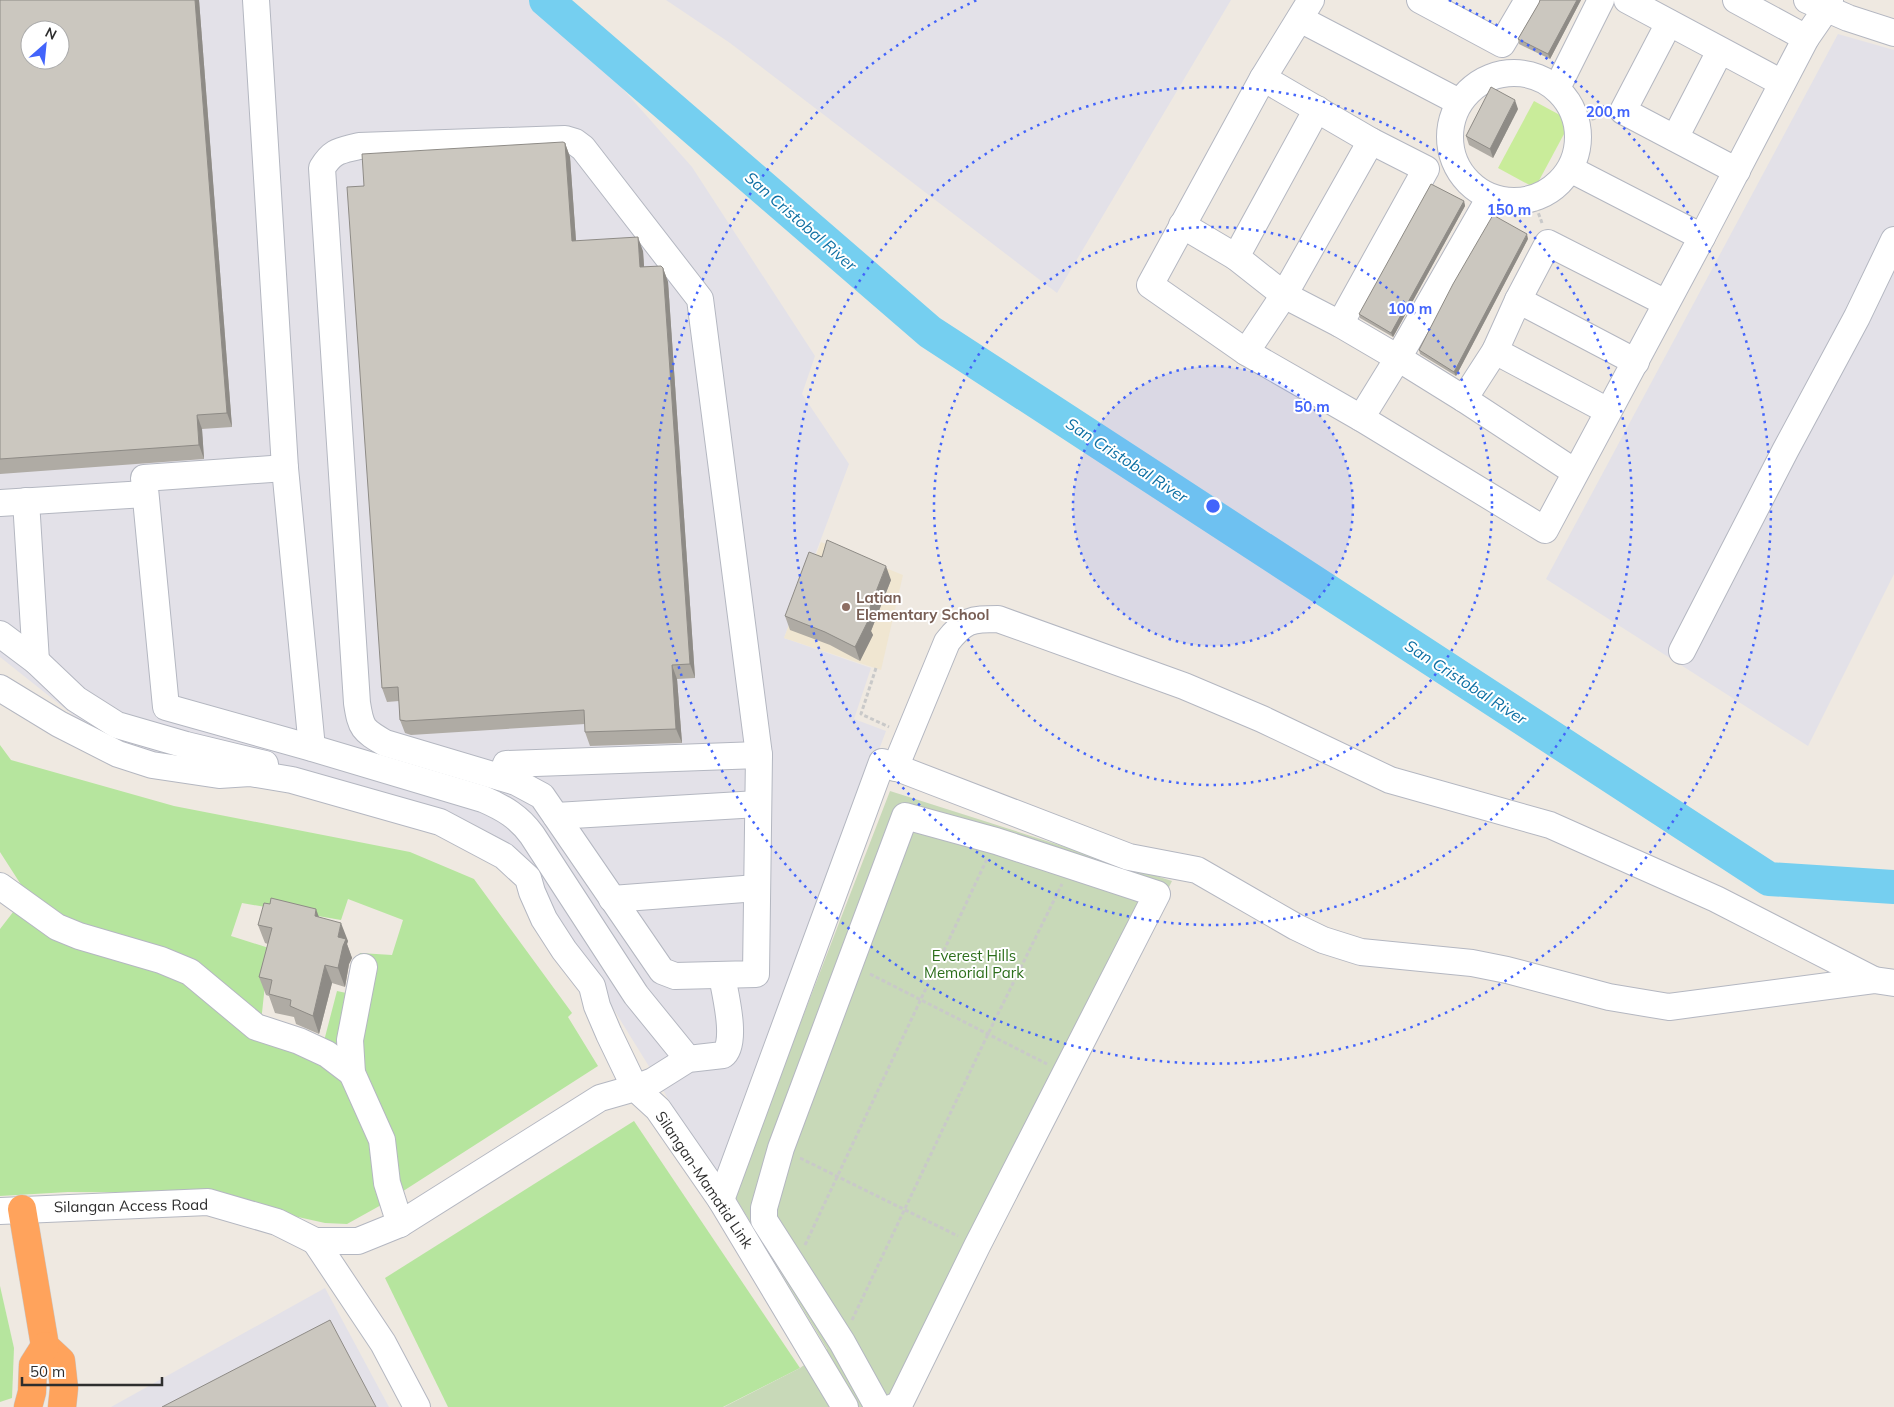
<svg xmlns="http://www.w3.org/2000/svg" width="1894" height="1407" viewBox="0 0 1894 1407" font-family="Mulish,sans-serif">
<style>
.industrial{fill:#e3e1e8;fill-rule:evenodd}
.education{fill:#f0e6d1}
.green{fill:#b6e59e;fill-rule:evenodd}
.cemetery{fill:#c8d9b8}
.pitch{fill:#c9ec9a}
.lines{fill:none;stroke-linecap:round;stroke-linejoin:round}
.river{stroke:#75cff0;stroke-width:34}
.minor-casing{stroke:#b4b7c1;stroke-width:28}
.highway-casing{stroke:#c9c9c9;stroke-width:29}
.path{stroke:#c9c9c9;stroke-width:3;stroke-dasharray:4 2.5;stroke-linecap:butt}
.minor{stroke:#fff;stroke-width:26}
.highway{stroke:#ffa35c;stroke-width:28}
.wall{fill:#afaba4}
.shaded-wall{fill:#8e8b86}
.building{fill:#cbc7bf;stroke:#8e8b86;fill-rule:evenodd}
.ring{fill:none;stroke:#4264fb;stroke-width:2.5;stroke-dasharray:2.5 5}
.education-dot{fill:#8d6e63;stroke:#fff;stroke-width:2}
.labels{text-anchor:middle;stroke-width:4;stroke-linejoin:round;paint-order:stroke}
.education-label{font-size:15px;font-weight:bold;fill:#785e54;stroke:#fff;text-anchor:start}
.park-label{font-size:15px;fill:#2c6e1b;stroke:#fff}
.street-label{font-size:15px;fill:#2e2e2e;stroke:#fff}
.water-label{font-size:16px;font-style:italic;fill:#0d6fa3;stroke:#fff}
.centre{fill:#4264fb;stroke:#fff;stroke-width:2.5}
.ring-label{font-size:15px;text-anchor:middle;font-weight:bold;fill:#4264fb;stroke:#fff;stroke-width:4;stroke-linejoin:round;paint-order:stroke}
</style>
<rect width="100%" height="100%" fill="#efe9e1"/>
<g class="industrial">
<path d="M0 0H544L692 167 815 356 802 394 849 464 784 638 871 668 854 719 886 731 722 1169 714 1174 707 1169 658 1081 595 979 540 900 456 823 145 754 97 734 0 657ZM30 30H60V60H30Z"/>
<path d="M666 0H1231L1057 293 730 43Z"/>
<path d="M1838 34 1894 50V574L1808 746 1546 579Z"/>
<path d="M325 1288 389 1407H111Z"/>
</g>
<path class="education" d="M821 542 903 575 881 670 784 638Z"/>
<g class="green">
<path d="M0 745 11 760 174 806 410 852 474 879 572 1013 568 1017 598 1066 383 1204 347 1224 325 1223 280 1213 219 1193 68 1192 0 1196V929L27 894 0 852ZM348 899 403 920 392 955 360 953 351 994 337 991 324 1041 261 1022 269 948 231 936 242 903 341 920Z"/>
<path d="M634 1121 800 1368 723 1407H448L385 1278Z"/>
<path d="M0 1286 14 1348 12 1398 0 1402Z"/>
</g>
<path class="cemetery" d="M890 791 1172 881 909 1407H724L800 1368 827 1349 734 1195Z"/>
<path class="pitch" d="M1534 101 1571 121 1535 188 1498 168Z"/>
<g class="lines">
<path class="river" d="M546 0 930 332 1769 879 1894 887"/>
<defs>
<g id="minor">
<path d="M256 0 285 468 312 748"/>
<path d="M1311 0 1263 78 1150 285 1246 352 1361 418 1545 530 1702 237 1806 38 1826 9 1830 0"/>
<path d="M1420 0 1502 44 1528 0"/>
<path d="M1627 0 1782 83"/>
<path d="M1736 0 1806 38"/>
<path d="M1807 0 1848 18 1894 33"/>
<path d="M1300 19 1459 102"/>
<path d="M1669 23 1623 111 1737 171"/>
<circle cx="1514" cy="137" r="64"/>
<path d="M1263 78 1371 141 1426 169 1340 324"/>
<path d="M1557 88 1601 0"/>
<path d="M1675 138 1720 51"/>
<path d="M565 139 575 142 583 148 700 299 759 755 756 974 675 976 662 971 542 796 516 782 385 743C363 730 361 729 357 703L322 168C333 150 340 151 359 146Z"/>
<path d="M1572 170 1702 237"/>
<path d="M1182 225 1236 257 1284 295 1340 324 1398 358 1464 399 1575 472"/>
<path d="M1236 257 1317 109"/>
<path d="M1518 300 1636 362"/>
<path d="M1495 351 1608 411"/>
<path d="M1246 352 1284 295 1371 141"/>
<path d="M1464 399 1495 351 1518 300 1548 243 1666 303"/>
<path d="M1361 418 1398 358 1489 199"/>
<path d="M285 468 144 478 166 707 312 748 483 799C504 808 519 817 532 835L636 995 688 1059"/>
<path d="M26 501 36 661"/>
<path d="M0 503 145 494"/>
<path d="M0 634 36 661 76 699 117 725 186 745 265 764"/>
<path d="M1682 651 1785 451 1857 317 1894 240"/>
<path d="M0 688 59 724 118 754 152 765 219 775 250 773 292 780 440 822 504 856 528 878 532 892 544 919 564 950 592 986 597 1006 609 1034 635 1088 653 1081 688 1059 723 1055C738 1044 725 993 722 976"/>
<path d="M895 768 947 642C964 620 971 619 998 619L1184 686 1262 719 1390 780 1550 825 1716 899 1874 980"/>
<path d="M501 777 506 764 759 755"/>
<path d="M556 816 758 804"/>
<path d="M0 886 57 927 79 936 161 960 190 972 256 1027 299 1041 327 1054 352 1073"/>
<path d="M612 899 757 888"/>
<path d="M364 967 350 1040 352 1073 382 1140 387 1183 400 1224"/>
<path d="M721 1200 882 762 1129 857 1197 870 1296 927 1323 940 1361 952 1472 963 1507 970 1609 997 1669 1007 1874 980 1894 983"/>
<path d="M0 1211 208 1202 277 1222 315 1241H358L400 1224 600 1098 635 1088 658 1109 721 1200 845 1407"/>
<path d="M315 1241 383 1343 417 1407"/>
<path d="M878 1407 842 1342 764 1220V1208L781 1148 905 816 996 841 1157 894 977 1246 899 1405 893 1407"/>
</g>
<g id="highway">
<path d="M22 1209 45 1346 61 1361 64 1388 62 1407"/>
<path d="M28 1407 32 1392 33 1365 45 1346"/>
</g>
</defs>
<use href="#minor" class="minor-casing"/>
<use href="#highway" class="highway-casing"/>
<g class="path">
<path d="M1507 64 1509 72"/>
<path d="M1579 123 1603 116"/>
<path d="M1534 201 1542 223"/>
<path d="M876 668 861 714 889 727"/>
<path d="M870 974 1047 1064"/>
<path d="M800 1158 958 1236"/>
<path d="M805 1245 987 859"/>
<path d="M852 1320 988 1034 1062 884"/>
</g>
<use href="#minor" class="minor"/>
<use href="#highway" class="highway"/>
</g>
<g class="wall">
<path d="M0 0H199L232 427 202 429 204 459 0 474Z"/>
<path d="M1540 0H1581L1550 59 1519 44 1518 39 1539 3Z"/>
<path d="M1518 109 1493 158 1469 145 1466 136Z"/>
<path d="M565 143 570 157 576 241 643 251 644 267 663 268 668 282 695 678 677 679 682 743 590 746 585 732V724L411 735 405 733 400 720 399 701 387 702 382 688 364 186Z"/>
<path d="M1464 201 1465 206 1393 337 1360 318 1359 314Z"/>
<path d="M1528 239 1456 376 1420 354 1419 350Z"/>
<path d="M822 557 891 580 871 631 873 635 860 661 830 645 790 630 785 616Z"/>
<path d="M319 917 348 941 347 944 352 958 349 964 345 987 332 983 319 1034 296 1024 294 1017 275 1013 269 996 266 995 259 977 268 944 265 943 258 925Z"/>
</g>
<g class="shaded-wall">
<path d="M195 0H199L232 427 227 413Z"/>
<path d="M1577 0H1581L1550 59 1548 54Z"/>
<path d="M1515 100 1518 109 1493 158 1490 149Z"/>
<path d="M565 143 570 157 577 255 572 241Z"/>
<path d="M1464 201 1465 206 1393 337 1391 333Z"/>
<path d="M1527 234 1528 239 1456 376 1454 372Z"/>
<path d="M638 237 643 251 645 281 640 267Z"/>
<path d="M663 268 668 282 695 678 690 664Z"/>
<path d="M197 415 202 429 204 459 199 445Z"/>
<path d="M886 566 891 580 871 631 873 635 860 661 855 647Z"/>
<path d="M672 665 677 679 682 743 676 729Z"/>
<path d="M316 909 323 928 315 916Z"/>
<path d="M341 923 348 941 347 944 352 958 349 964 345 987 338 968V937Z"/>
<path d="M325 965 332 983 319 1034 313 1016Z"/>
</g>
<g class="building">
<path d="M0 0H195L227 413 197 415 199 445 0 459ZM30 30H60V60H30Z"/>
<path d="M1540 0H1577L1548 54 1518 39 1539 3Z"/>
<path d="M1491 87 1515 100 1490 149 1466 136Z"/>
<path d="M563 142 565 143 572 241 638 237 640 267 661 266 663 268 690 664 672 665 676 729 585 732 584 710 406 721 400 720 398 687 382 688 347 187 364 186 362 154Z"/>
<path d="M1431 184 1464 201 1391 333 1359 314Z"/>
<path d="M1493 215 1527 234 1454 372 1419 350 1453 284Z"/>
<path d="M827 540 886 566 865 620 868 621 855 647 825 632 785 616 809 552 822 557Z"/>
<path d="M271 898 316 909 315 916 341 923 338 937 346 939 343 946 338 968 325 965 313 1016 290 1006 291 1000 269 994 272 980 259 977 272 928 258 925 264 903 270 904Z"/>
<path d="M330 1320 376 1407H162Z"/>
</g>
<circle cx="1213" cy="506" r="140" fill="#4264fb" fill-opacity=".12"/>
<g class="ring">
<circle cx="1213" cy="506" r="140"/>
<circle cx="1213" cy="506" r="279"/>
<circle cx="1213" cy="506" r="419"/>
<path d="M1449 0A558 558 0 1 1 977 0"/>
</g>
<circle class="education-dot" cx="846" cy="607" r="5"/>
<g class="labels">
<g class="education-label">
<text x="856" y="603">Latian<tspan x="856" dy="17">Elementary School</tspan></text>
</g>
<g class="park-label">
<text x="974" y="961">Everest Hills<tspan x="974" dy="17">Memorial Park</tspan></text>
</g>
<g class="street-label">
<text transform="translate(704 1180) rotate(56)" y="5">Silangan-Mamatid Link</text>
<text transform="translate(131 1206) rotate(-1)" y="5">Silangan Access Road</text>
</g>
<g class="water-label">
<text transform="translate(801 221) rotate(41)" y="6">San Cristobal River</text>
<text transform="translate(1127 460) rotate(33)" y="6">San Cristobal River</text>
<text transform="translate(1466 682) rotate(33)" y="6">San Cristobal River</text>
</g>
</g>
<circle cx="1213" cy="506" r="8" class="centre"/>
<g class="ring-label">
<text x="1608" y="117">200 m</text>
<text x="1509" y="215">150 m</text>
<text x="1410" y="314">100 m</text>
<text x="1312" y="412">50 m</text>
</g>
<g transform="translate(45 45) rotate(27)"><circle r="24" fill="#ffffff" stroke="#ababab"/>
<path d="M0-4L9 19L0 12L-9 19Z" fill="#4264fb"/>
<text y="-8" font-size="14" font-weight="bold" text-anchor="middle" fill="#2e2e2e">N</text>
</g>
<path d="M22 1377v8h140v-8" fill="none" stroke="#2e2e2e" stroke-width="2.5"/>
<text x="30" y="1377" font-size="15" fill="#2e2e2e" stroke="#ffffff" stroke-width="4" paint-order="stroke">50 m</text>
</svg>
